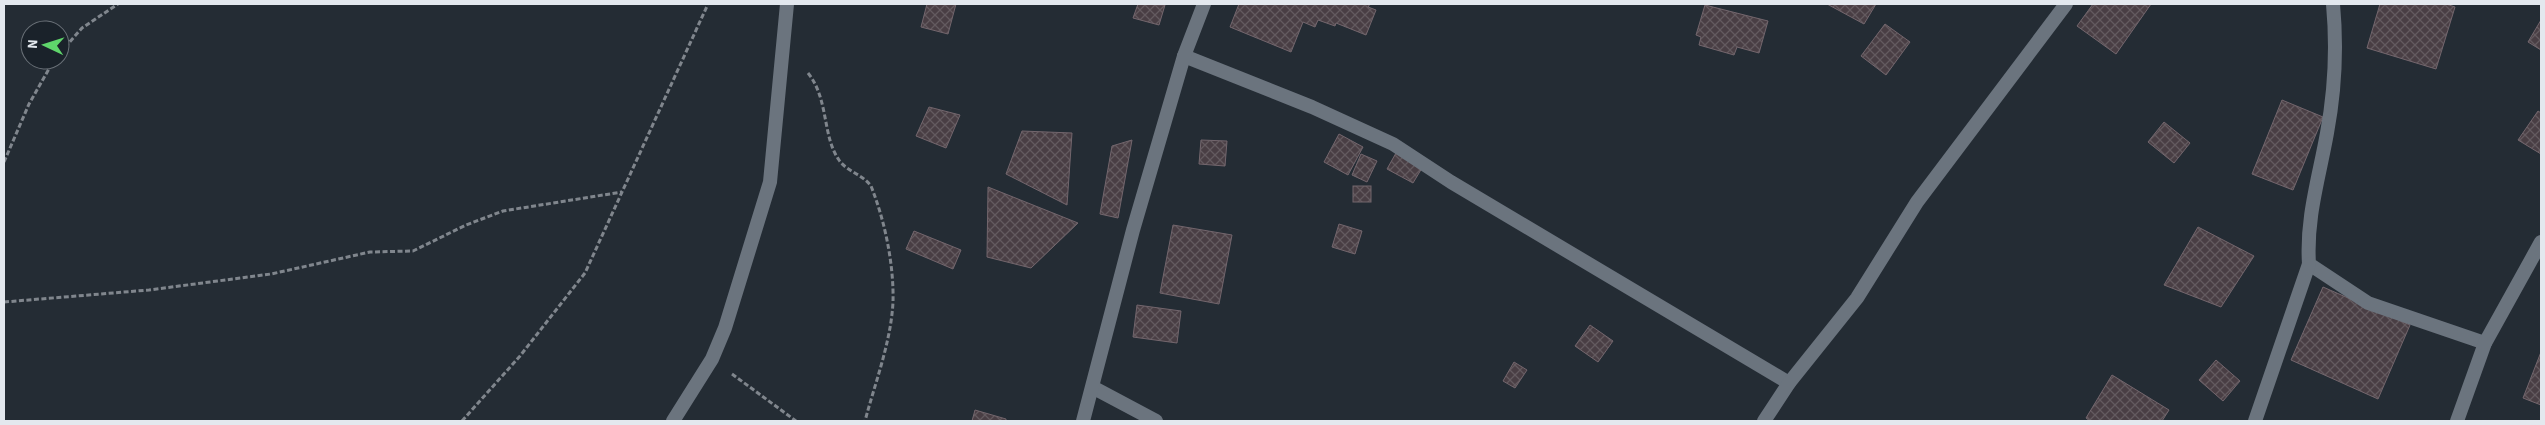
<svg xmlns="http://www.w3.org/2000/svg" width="2545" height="425" viewBox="0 0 2545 425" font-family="'Source Sans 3',sans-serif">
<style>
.building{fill:url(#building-cross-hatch);stroke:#73666d}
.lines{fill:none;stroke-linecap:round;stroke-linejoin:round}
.path{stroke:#80868d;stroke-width:3;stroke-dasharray:5 2.5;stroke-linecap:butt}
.minor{stroke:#6b747e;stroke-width:14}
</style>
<defs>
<pattern id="building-cross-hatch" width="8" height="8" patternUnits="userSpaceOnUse" patternTransform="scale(1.25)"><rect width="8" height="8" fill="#493e44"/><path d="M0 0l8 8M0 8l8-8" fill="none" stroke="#635a5f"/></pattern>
</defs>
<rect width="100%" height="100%" fill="#242c34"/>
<g class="building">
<path d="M927 4H956L948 34 921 27Z"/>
<path d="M1138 4 1165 5 1159 25 1133 18Z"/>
<path d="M1239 4H1370L1368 7 1376 10 1366 35 1336 23 1335 26 1318 20 1315 27 1303 22 1291 52 1230 27Z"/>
<path d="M1827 4H1876L1864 24Z"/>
<path d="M2093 4H2151L2116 54 2077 26Z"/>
<path d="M2380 4H2446L2455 7 2436 69 2367 48Z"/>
<path d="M1705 5 1768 21 1759 53 1737 47 1734 55 1699 45 1701 37 1696 35Z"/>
<path d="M2541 20V50L2528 42Z"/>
<path d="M1885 24 1910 42 1886 75 1861 56Z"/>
<path d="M2282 100 2323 117 2293 190 2252 174Z"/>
<path d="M929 107 960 115 946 148 916 136Z"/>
<path d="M2538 111 2541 113V154L2518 140Z"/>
<path d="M2164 122 2190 143 2174 163 2148 142Z"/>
<path d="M1022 131 1072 133 1067 205 1006 174Z"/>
<path d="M1339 134 1363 147 1348 175 1324 162Z"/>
<path d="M1132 140 1118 218 1100 214 1112 146Z"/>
<path d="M1201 140 1227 141 1225 166 1199 164Z"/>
<path d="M1396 153 1422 168 1413 183 1387 169Z"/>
<path d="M1361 154 1377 161 1367 182 1352 175Z"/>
<rect x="1353" y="186" width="18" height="16"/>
<path d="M988 187 1078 223 1031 268 987 257Z"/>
<path d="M1339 224 1362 231 1355 254 1332 247Z"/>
<path d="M1173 225 1232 235 1219 304 1160 293Z"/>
<path d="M2198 227 2254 256 2221 307 2164 285Z"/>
<path d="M914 231 961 250 953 269 906 249Z"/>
<path d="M2323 287 2410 325 2378 399 2291 360Z"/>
<path d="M1137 305 1181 311 1177 343 1133 337Z"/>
<path d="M1590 325 1613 341 1598 362 1575 346Z"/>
<path d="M2541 352V405L2523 398Z"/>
<path d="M2216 360 2240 381 2223 401 2199 380Z"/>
<path d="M1514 362 1527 370 1515 388 1503 381Z"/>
<path d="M2112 375 2169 410 2162 421H2090L2086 418Z"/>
<path d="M975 410 1006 419V421H972Z"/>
</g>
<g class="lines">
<g class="path">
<path d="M60 53 82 28 118 4"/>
<path d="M808 73C829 99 822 136 839 160 846 171 862 174 871 186 885 221 894 265 893 302 891 342 875 383 865 421"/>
<path d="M4 162 29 104 54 60"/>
<path d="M4 302 149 290 271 274 370 252 413 251 466 225 503 211 622 192"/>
<path d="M732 374 796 421"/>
<path d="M462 421 520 356 585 273 708 4"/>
</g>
<g class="minor">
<path d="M2333 4C2337 47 2335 90 2327 133 2319 178 2306 218 2309 264L2368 303 2485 343"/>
<path d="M1184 56 1312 107 1393 144 1451 182 1789 383"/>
<path d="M1094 388 1156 421"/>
<path d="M673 421 712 359 725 328 770 182 787 4"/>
<path d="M1083 421 1133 230 1184 56 1204 4"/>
<path d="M1764 421 1789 383 1857 298 1917 202 2066 4"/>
<path d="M2255 421 2309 264"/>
<path d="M2457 421 2485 343 2541 242"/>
</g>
</g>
<rect width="2545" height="425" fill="none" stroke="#e3e8ee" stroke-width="10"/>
<g transform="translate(45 45) rotate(274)"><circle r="24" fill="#1a222a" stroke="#6a7178"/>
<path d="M0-4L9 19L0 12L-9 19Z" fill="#5fd56b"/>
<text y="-8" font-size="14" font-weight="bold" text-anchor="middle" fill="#e3e8ee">N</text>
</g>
</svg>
